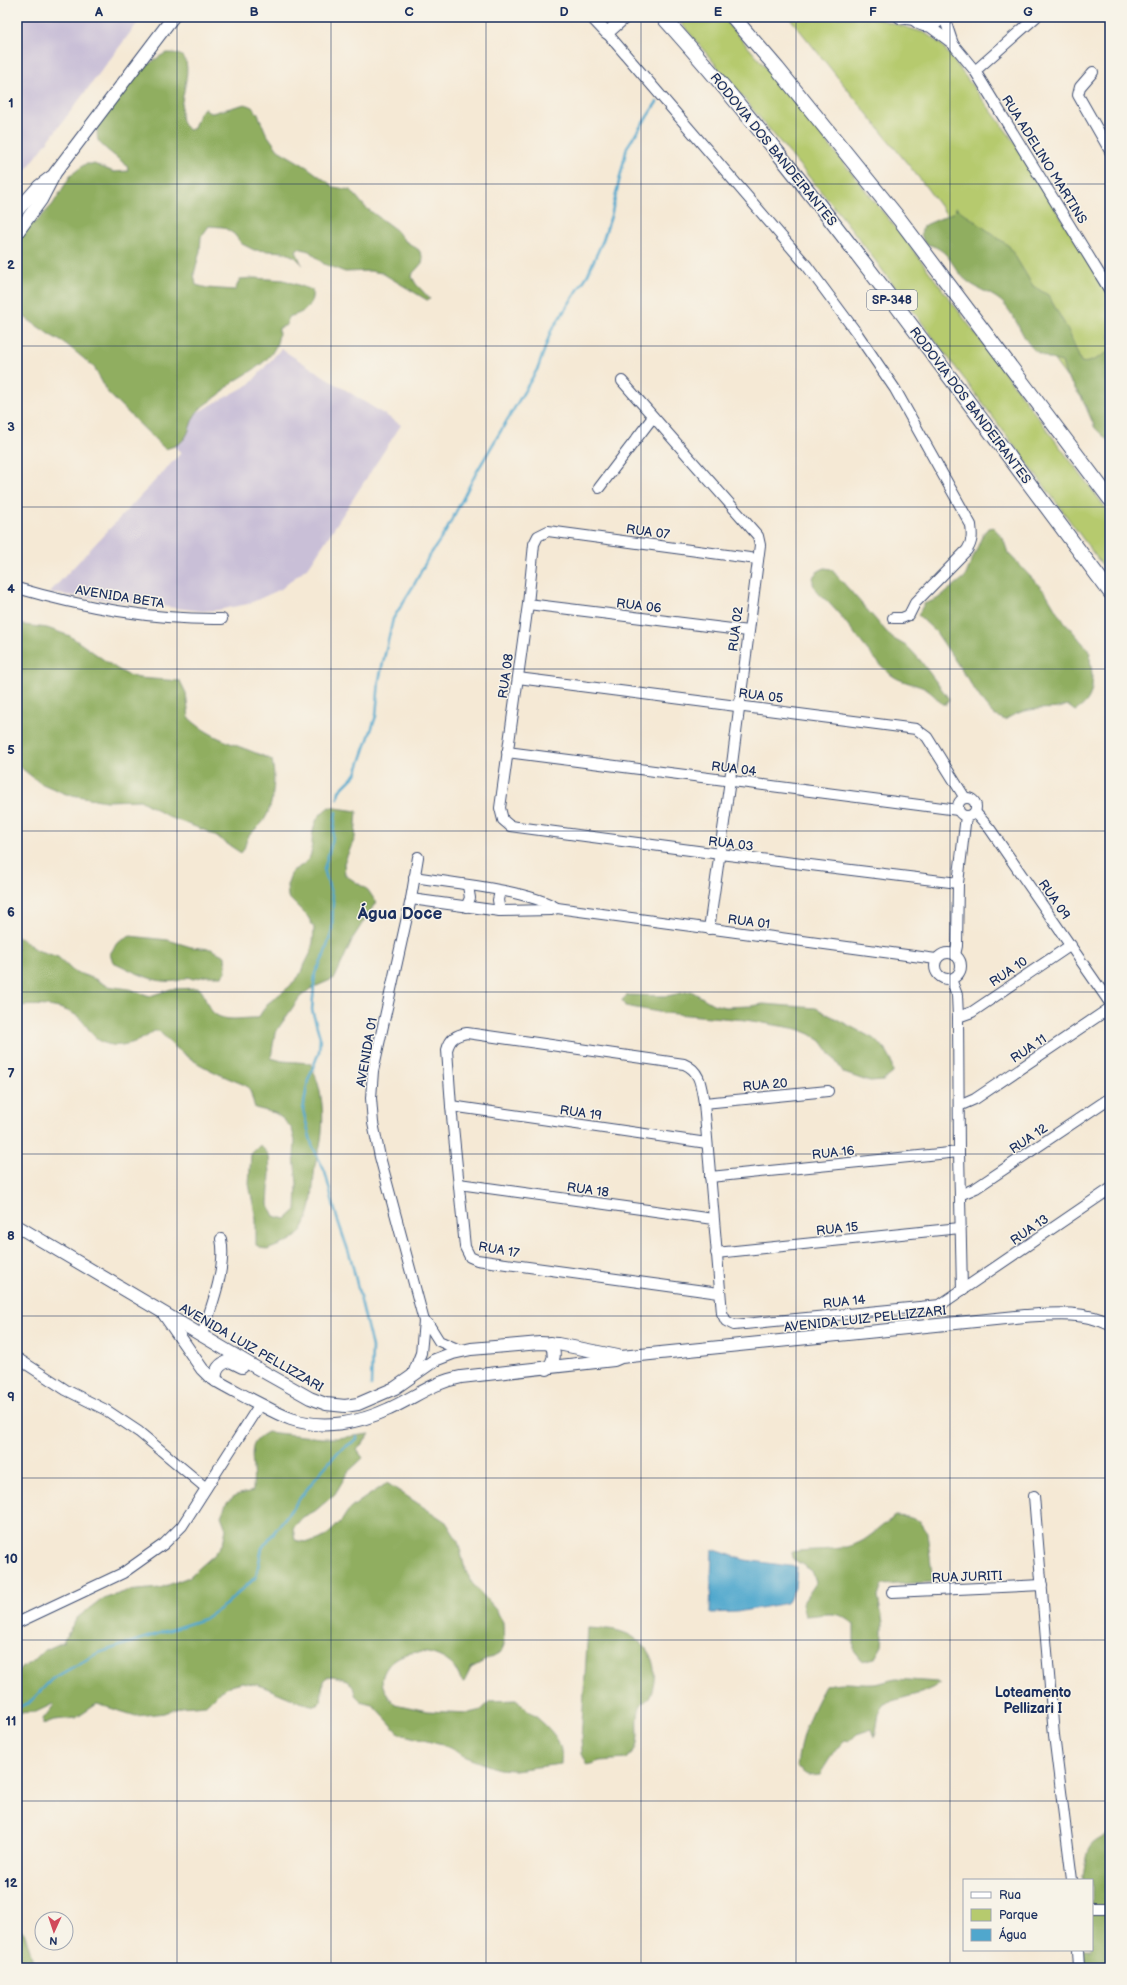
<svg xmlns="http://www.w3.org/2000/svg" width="1127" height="1985" viewBox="0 0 1127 1985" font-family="'Balsamiq Sans',sans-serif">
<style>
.industrial{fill:#c9bfd7}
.green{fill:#b6ca6e;stroke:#687c66}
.forest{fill:#90ae61;stroke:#566e60}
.water{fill:#50a7cd;stroke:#366b96}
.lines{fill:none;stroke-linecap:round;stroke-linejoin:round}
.stream{stroke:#50a7cd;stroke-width:2.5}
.minor-casing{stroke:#3c4b70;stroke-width:12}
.major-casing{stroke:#3c4b70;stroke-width:14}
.highway-casing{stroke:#3c4b70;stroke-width:16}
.minor{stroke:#fff;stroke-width:10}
.major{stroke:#fff;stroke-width:12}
.highway{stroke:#fff;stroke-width:14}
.grid{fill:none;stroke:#1b2f5e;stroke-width:1;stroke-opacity:0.55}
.labels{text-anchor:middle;stroke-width:3;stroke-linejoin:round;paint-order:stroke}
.shield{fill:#f7f3e8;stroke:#5d6a87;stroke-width:1}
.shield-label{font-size:12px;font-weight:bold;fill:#1b2f5e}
.street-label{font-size:13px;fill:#1b2f5e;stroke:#f7f3e8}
.neighbourhood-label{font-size:14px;font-weight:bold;fill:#1b2f5e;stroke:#f7f3e8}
.district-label{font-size:17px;font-weight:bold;fill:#1b2f5e;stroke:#f7f3e8}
.neatline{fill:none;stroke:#1b2f5e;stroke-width:1.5}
.grid-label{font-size:13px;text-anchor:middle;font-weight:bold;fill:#1b2f5e}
</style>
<rect width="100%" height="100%" fill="#f7f3e8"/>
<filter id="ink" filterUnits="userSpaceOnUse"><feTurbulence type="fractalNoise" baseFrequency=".025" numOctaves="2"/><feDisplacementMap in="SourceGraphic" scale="8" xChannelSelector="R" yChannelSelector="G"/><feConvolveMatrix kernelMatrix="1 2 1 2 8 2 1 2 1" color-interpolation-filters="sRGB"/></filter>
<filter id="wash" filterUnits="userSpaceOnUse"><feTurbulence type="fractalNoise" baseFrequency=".012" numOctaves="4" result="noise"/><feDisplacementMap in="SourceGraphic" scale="16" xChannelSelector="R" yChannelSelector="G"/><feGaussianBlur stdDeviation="0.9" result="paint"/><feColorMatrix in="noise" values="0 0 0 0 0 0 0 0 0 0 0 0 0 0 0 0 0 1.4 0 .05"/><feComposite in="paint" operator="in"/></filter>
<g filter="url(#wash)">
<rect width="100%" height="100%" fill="#f5e9d5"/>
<g class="industrial">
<path d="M17 17H142L17 182Z"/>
<path d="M281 349 401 425 310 565 281 589 248 604 217 610 202 611 49 593 181 453 161 432 250 384Z"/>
</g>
<g class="green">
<path d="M676 17H722L782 86 907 242 1110 514V576L1032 469 844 219Z"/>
<path d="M789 17H872L925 33 941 44 1013 140 1107 292 1110 300V436L923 183Z"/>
</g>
<g class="forest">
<path d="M166 53C170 53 175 53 178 54 203 62 165 119 190 130L194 128 199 114 205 107 208 112 212 113 245 104 251 106 258 114 266 133 278 150 307 167 334 187 351 190 365 207 396 230 404 240 419 250 423 258 422 263 413 273 412 277 416 284 430 299 427 300 382 273 370 271 345 272 324 264 309 251 298 248 296 251 301 263 306 268 295 257 284 252 254 250 242 244 234 234 223 227 209 226 201 237 200 251 194 274 196 285 207 288 235 290 240 279 254 278 284 280 312 290C314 308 303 313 288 317L287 325 279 328C280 357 256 368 235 381 229 385 224 391 219 395 212 400 204 404 199 410 185 425 195 442 165 449L108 393 94 367 66 344 50 335 17 312V236L38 220 53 204 71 175 85 164H94L114 172 128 171 127 166C121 160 100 146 98 140 97 136 97 130 97 127 117 100 136 68 166 53Z"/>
<path d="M955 207 1009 246 1033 286 1048 295 1068 330 1081 362C1089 365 1104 355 1110 350V443L1095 428 1082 398 1066 376 1062 362C1020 353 1028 332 1004 304 995 294 978 290 967 281 956 273 951 256 939 249 935 246 929 245 924 243L921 234 923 226 953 213 956 210Z"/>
<path d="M993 527 1003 538 1008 553 1046 593 1059 615 1091 653 1090 658C1093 680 1097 699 1075 711L1067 705C1058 710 1048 708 1038 709 1026 710 1015 713 1005 720L994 715 985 705 936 632 918 615 924 604 937 599 965 577 983 534 988 528Z"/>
<path d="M825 568 831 569 892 638 908 647 920 660 949 699 947 704H942C937 698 931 692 924 688 912 683 900 682 890 674 866 653 850 624 828 602 822 596 812 590 813 580 813 573 820 570 825 568Z"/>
<path d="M17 624 47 628 70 636 117 669 128 675 139 678 180 681 186 693 189 718C213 741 243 746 272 760 276 778 274 808 262 823 258 828 252 831 249 836 245 841 246 848 241 853L209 832 169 817 140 800 106 801 66 794 40 783 20 767H17Z"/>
<path d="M329 807 357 811 355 838 344 863 345 875 368 890 376 902 353 938 335 978 310 989 300 997 275 1033 271 1058 282 1061 310 1063C322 1087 325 1113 321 1140 320 1149 316 1157 315 1166 312 1189 314 1211 301 1231 294 1242 278 1245 267 1250L256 1245V1219L249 1184 251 1154 260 1145 269 1155 270 1174 268 1204 274 1216 286 1219 296 1210 297 1183 294 1157 295 1141 292 1129 283 1119 275 1113 255 1108 250 1090 245 1085C210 1071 185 1060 159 1031H154C140 1043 111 1053 95 1037 89 1031 84 1021 77 1016 59 1004 37 1005 17 1006V936L37 950 58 957 73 971 95 979 107 986 129 989 150 996 171 989 199 988C205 994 205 1000 209 1007 219 1025 241 1017 258 1018L267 1004 289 987 299 976 310 954 313 942 314 928 308 917 288 897 287 885 292 871C320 857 308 850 314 827 316 818 322 812 329 807Z"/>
<path d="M130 936 168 940 191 947 211 949 225 956 226 972 222 976H206L193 979 188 977C163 990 136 972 113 962L110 954 117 943Z"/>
<path d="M691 991 713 1004 725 1007 751 1006 763 1004 816 1008 876 1040 885 1049 891 1060 893 1073 883 1081 870 1082 844 1073 821 1041 810 1034 798 1029 746 1020 664 1013 625 1006 622 1000 627 995 667 996Z"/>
<path d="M268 1432 321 1438H337L370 1434 357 1450 363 1458 348 1472 335 1494 315 1511 303 1517 293 1528 295 1540C318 1546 326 1537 342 1520 345 1516 347 1511 351 1508 363 1498 375 1492 387 1483L446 1522 458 1541 465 1569 472 1583 496 1610 503 1622 504 1645 501 1652 471 1668 464 1682 462 1681C459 1677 457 1671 454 1667 437 1648 400 1646 386 1669 383 1674 381 1680 383 1686 385 1692 391 1699 395 1704L427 1711 469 1713 481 1710 491 1701 516 1700C529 1712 560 1732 561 1751 562 1755 561 1759 561 1764L514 1770 498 1769 461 1755 450 1747 400 1734 372 1704 360 1701 356 1697 353 1687 347 1680 333 1676 327 1677 323 1681 321 1701 316 1706 300 1702 259 1685 242 1682 231 1685 217 1694 206 1705 181 1707 165 1713 136 1716 97 1704 76 1718 54 1720 43 1724V1719L54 1705 53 1704 36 1712 17 1713V1671L32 1662 43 1651 63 1642 77 1618 100 1600 127 1591 160 1588 189 1577 215 1554 223 1543 226 1529 221 1516 227 1502 236 1495 253 1491C253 1484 254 1476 253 1469 252 1450 249 1442 268 1432Z"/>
<path d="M896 1516 908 1517 920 1521 927 1532 933 1582 882 1585 878 1597 883 1622V1634L882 1646 875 1658 862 1661 854 1651V1624C836 1609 826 1615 805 1616L802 1604 816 1583 812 1571 792 1558 791 1552C815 1548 842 1553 864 1540 875 1533 884 1523 896 1516Z"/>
<path d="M588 1628C598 1629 609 1628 619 1631 648 1639 661 1665 651 1693 649 1700 642 1702 639 1710 636 1722 640 1736 636 1747 635 1751 629 1755 626 1759L600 1761 588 1765 582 1753 581 1739Z"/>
<path d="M896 1679 937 1682 941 1684 921 1693 885 1703 879 1714 875 1738 872 1729 857 1734 850 1741 845 1740C834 1750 828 1762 820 1774L808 1775 797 1767C799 1739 811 1710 825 1686 843 1680 856 1685 874 1684 880 1684 888 1680 896 1679Z"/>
<path d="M1110 1834V1968H1087L1082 1957V1950H1092V1880H1084L1083 1875C1088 1850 1084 1845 1110 1834Z"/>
<path d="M17 1925 25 1934 35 1968H17Z"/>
</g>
<path class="water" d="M712 1549 745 1560 797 1567 795 1588 787 1603 737 1612 710 1613Z"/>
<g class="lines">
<g class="stream">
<path d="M338 798 339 791 356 774 376 716 379 680 393 619 415 583 428 558 446 531 476 473 538 368 551 331 587 276 603 240 611 216 627 147 657 102"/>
<path d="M336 812 332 842 324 869 333 900 332 931 323 958 315 973 312 1010 320 1037 319 1052 308 1080 303 1110 312 1145 325 1172 337 1218 351 1259 372 1347 371 1386"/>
<path d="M17 1708 29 1703 52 1679 98 1653 204 1619 225 1605 256 1577 262 1548 317 1476 338 1452 357 1439V1437"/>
</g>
</g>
</g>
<g filter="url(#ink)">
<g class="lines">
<defs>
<g id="minor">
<path d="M944 17 953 44"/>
<path d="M929 26 953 44 975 71 1110 291"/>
<path d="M607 33 807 266 856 332 895 389 971 525C972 534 973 541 967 550L915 603 909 615 902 618H893"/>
<path d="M975 71 1036 17"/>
<path d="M1093 72 1080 87 1078 95 1110 151"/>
<path d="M622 381 758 536 760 545 730 780 709 929"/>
<path d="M599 488 653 417"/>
<path d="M757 559 548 531 538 536 534 544 528 604 500 808 503 820 510 826 720 854 958 883"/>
<path d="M17 588C82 607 154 620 222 619"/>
<path d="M528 604 748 631"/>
<path d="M518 678 916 729 927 737 965 798"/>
<path d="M507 752 958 810"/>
<circle cx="967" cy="807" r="9"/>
<path d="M975 812 990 829 1110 1003"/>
<path d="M414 877C452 883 527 890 557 908L936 959"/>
<path d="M411 899 500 911 551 910 557 908"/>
<path d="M466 907 470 898 468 886"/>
<path d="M500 911 498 900 500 891"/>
<circle cx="948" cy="966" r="13"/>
<path d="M955 955 957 946 958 883 966 816"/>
<path d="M951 979 957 995 958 1017 959 1152 962 1290"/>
<path d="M958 1017 972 1012 1071 945"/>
<path d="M704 1103 828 1091"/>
<path d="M451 1106 707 1143"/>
<path d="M959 1106 975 1099 1110 1008"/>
<path d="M710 1177 959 1152"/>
<path d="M459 1184 713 1219"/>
<path d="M960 1195 976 1188 1110 1098"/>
<path d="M716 1253 960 1228"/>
<path d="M719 1293 477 1260 470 1257 465 1247 451 1106 447 1050C450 1038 456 1035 467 1033L684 1064C701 1071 701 1087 704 1103L722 1313 726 1321 734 1325 940 1305 1110 1189"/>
<path d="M424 1321 429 1325 439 1341 462 1351"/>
<path d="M202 1335C211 1308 227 1267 221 1239"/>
<path d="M17 1358 66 1390 106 1410 139 1432 206 1488"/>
<path d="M412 1376 421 1353 424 1321 380 1157 373 1123 371 1098 373 1071 411 899 418 857"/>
<path d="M1034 1496 1054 1735 1072 1880"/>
<path d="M892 1592 1042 1585"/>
<path d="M17 1623 123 1573 164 1544 182 1526 260 1404"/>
<path d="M1092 1908H1110"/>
<path d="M1078 1950 1079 1968"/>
</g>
<g id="major">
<path d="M592 17 607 33 625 17"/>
<path d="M900 17 914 19"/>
<path d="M913 17C920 28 934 28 942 17"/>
<path d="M17 211 39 186 51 177"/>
<path d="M17 233 41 200 55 173 173 17"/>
<path d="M17 1226 255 1367 310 1398 326 1404 345 1406 358 1404 395 1388 435 1360 453 1353 471 1349 540 1343 558 1344 618 1356"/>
<path d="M164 1314 202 1369 210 1377C223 1385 237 1392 250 1399 264 1406 277 1414 291 1419 323 1430 359 1423 389 1409 414 1398 433 1382 461 1377L614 1360 621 1357 1025 1316C1054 1314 1083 1311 1110 1324"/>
<path d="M547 1369C555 1361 556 1352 550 1343"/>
<path d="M216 1381C214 1370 220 1363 230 1361L242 1367"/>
</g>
<g id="highway">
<path d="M663 17C745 108 819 204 893 301 966 398 1038 495 1110 592"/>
<path d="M733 17 777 68 900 220 1110 499"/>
</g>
</defs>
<use href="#minor" class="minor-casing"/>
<use href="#major" class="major-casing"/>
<use href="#highway" class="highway-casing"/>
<use href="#minor" class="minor"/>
<use href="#major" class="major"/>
<use href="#highway" class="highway"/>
</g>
</g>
<path class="grid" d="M177 17V1968M331 17V1968M486 17V1968M641 17V1968M796 17V1968M950 17V1968M17 184H1110M17 346H1110M17 507H1110M17 669H1110M17 831H1110M17 992H1110M17 1154H1110M17 1316H1110M17 1478H1110M17 1640H1110M17 1801H1110"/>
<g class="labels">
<rect class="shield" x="867" y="290" width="50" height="20" rx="3"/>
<g class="shield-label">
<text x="892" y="304">SP-348</text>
</g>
<g class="street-label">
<text transform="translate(774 149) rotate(51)" y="5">RODOVIA DOS BANDEIRANTES</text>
<text transform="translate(1045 159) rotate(58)" y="5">RUA ADELINO MARTINS</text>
<text transform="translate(971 405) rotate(53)" y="5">RODOVIA DOS BANDEIRANTES</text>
<text transform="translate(648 531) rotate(8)" y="5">RUA 07</text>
<text transform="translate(120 596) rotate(9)" y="5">AVENIDA BETA</text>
<text transform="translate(639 605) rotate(7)" y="5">RUA 06</text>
<text transform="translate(735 629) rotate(-83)" y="5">RUA 02</text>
<text transform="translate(505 676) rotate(-82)" y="5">RUA 08</text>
<text transform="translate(761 695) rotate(7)" y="5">RUA 05</text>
<text transform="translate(734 768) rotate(7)" y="5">RUA 04</text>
<text transform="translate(731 843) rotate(7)" y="5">RUA 03</text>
<text transform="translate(1055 899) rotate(55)" y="5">RUA 09</text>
<text transform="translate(749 921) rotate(7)" y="5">RUA 01</text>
<text transform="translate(1008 971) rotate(-34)" y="5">RUA 10</text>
<text transform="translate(1028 1048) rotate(-34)" y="5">RUA 11</text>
<text transform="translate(366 1052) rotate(-80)" y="5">AVENIDA 01</text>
<text transform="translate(765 1084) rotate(-5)" y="5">RUA 20</text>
<text transform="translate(581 1112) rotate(8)" y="5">RUA 19</text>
<text transform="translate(1028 1138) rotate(-34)" y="5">RUA 12</text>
<text transform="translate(833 1152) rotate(-6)" y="5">RUA 16</text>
<text transform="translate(588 1189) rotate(8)" y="5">RUA 18</text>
<text transform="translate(837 1228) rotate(-6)" y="5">RUA 15</text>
<text transform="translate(1029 1229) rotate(-35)" y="5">RUA 13</text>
<text transform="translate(499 1249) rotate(10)" y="5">RUA 17</text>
<text transform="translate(844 1301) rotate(-6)" y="5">RUA 14</text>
<text transform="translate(865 1318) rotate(-6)" y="5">AVENIDA LUIZ PELLIZZARI</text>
<text transform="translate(252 1347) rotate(30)" y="5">AVENIDA LUIZ PELLIZZARI</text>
<text transform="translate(967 1576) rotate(-2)" y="5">RUA JURITI</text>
</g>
<g class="neighbourhood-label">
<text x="1033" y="1697">Loteamento<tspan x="1033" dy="16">Pellizari I</tspan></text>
</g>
<g class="district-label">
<text x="400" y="919">Água Doce</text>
</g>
</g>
<rect width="1127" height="1985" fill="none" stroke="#f7f3e8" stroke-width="44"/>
<rect x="963" y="1879" width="130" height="72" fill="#f7f3e8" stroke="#9fa5b1"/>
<rect x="971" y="1892" width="20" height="6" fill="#ffffff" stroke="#9fa5b1"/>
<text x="999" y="1899" font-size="12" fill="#1b2f5e">Rua</text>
<rect x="971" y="1909" width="20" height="12" fill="#b6ca6e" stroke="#9fa5b1"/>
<text x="999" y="1919" font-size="12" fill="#1b2f5e">Parque</text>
<rect x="971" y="1929" width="20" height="12" fill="#50a7cd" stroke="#9fa5b1"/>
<text x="999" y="1939" font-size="12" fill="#1b2f5e">Água</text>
<g transform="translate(54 1931) rotate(183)"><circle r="19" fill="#f7f3e8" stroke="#9fa5b1"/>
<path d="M0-3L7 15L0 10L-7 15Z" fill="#d1495b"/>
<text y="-6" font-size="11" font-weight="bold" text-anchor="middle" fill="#1b2f5e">N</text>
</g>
<rect x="22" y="22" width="1083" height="1941" class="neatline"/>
<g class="grid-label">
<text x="99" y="16">A</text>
<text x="254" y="16">B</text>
<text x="409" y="16">C</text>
<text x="564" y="16">D</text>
<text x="718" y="16">E</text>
<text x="873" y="16">F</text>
<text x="1028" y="16">G</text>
<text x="11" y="107">1</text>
<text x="11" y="269">2</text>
<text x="11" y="431">3</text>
<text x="11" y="593">4</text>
<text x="11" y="754">5</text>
<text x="11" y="916">6</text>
<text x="11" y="1078">7</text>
<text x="11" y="1240">8</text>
<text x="11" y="1401">9</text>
<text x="11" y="1563">10</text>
<text x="11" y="1725">11</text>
<text x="11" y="1887">12</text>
</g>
</svg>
